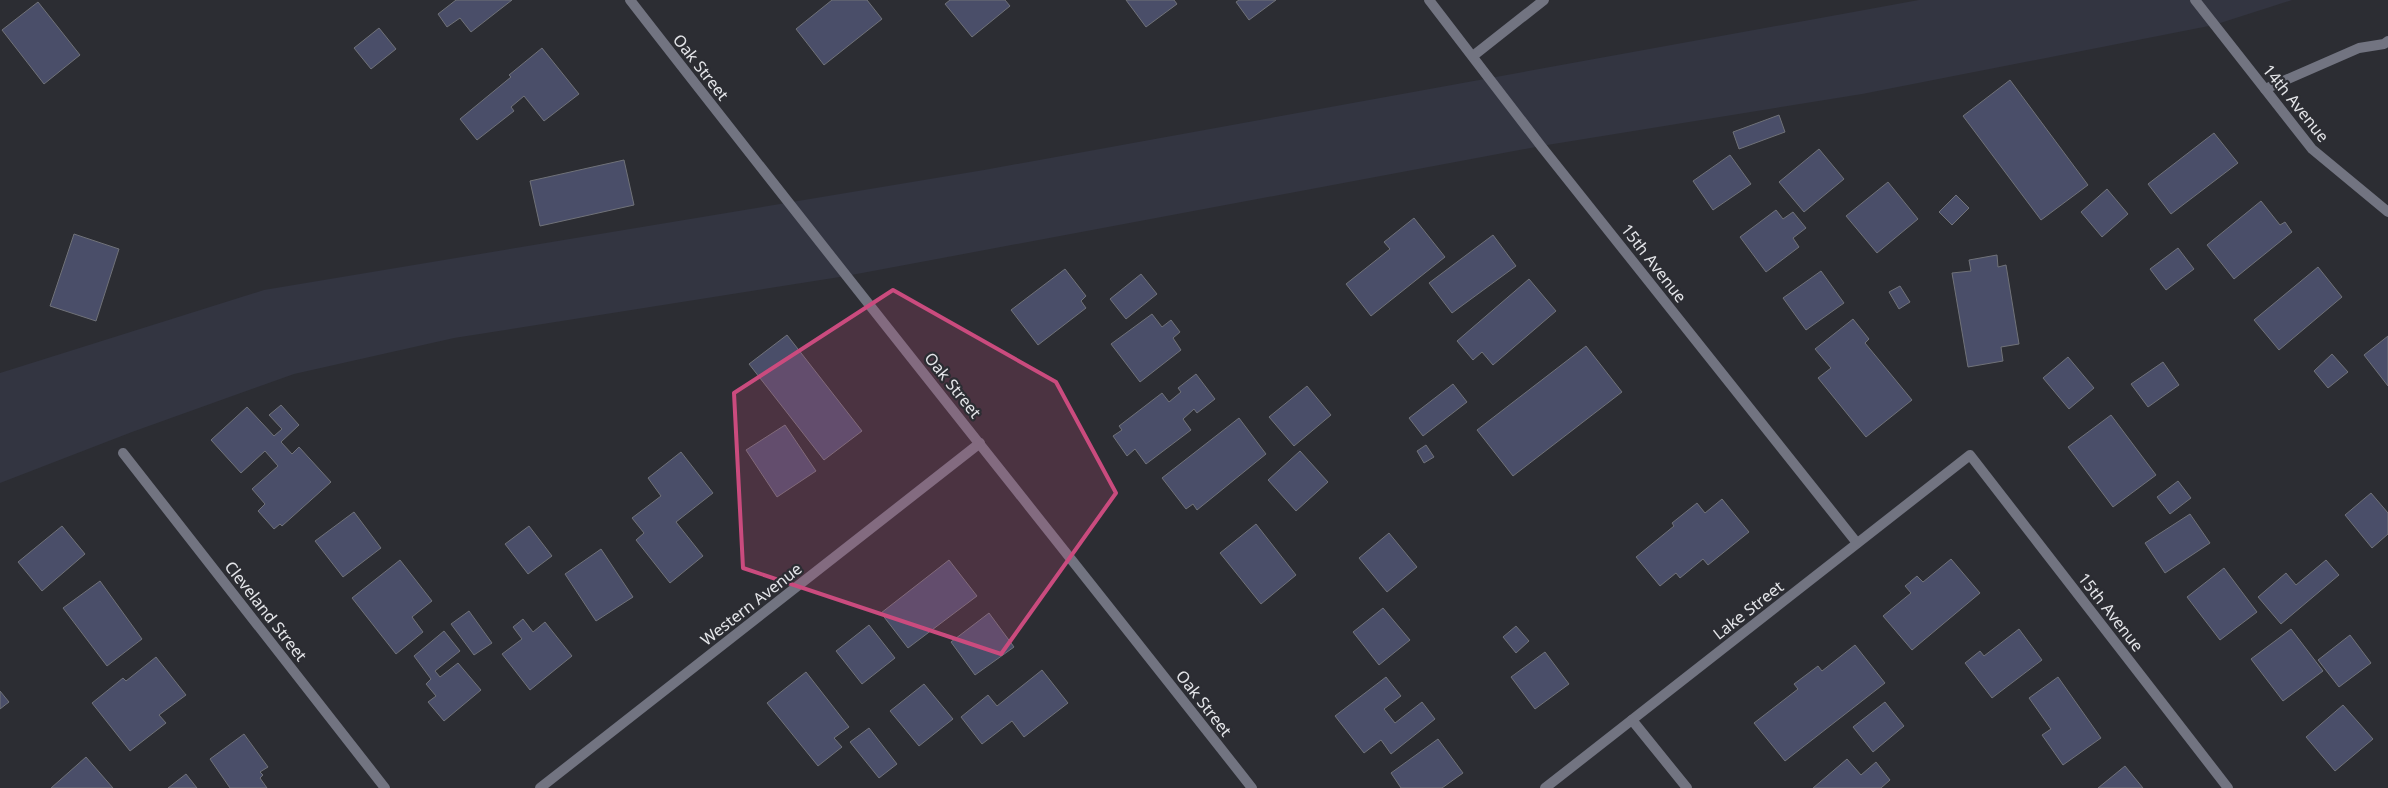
<svg xmlns="http://www.w3.org/2000/svg" width="2388" height="788" viewBox="0 0 2388 788" font-family="'Noto Sans',sans-serif">
<style>
.built{fill:#333541}
.building{fill:#4a4e69;stroke:#707279}
.lines{fill:none;stroke-linecap:round;stroke-linejoin:round}
.service{stroke:#727481;stroke-width:10}
.minor{stroke:#727481;stroke-width:10}
.marked{fill:#ca4b7e;fill-opacity:0.2;stroke:#ca4b7e;stroke-width:4;stroke-linejoin:round}
.labels{text-anchor:middle;stroke-width:4.5;stroke-linejoin:round;paint-order:stroke}
.street-label{font-size:16px;fill:#e4e5e9;stroke:#2c2d33}
</style>
<rect width="100%" height="100%" fill="#2c2d33"/>
<path class="built" d="M1919 0H2292L2214 25 1862 94 1541 146 846 276 454 338 294 374 132 432 0 483V373L264 290 984 170Z"/>
<g class="building">
<path d="M456 0H512L471 32 460 18 447 27 438 14Z"/>
<path d="M832 0H867L882 19 824 65 796 29Z"/>
<path d="M950 0H1005L1010 6 972 37 945 4Z"/>
<path d="M1126 0H1174L1177 4 1146 27Z"/>
<path d="M1239 0H1276L1249 20 1236 2Z"/>
<path d="M38 2 80 55 44 84 2 30Z"/>
<path d="M379 28 396 49 371 69 354 48Z"/>
<path d="M542 48 579 94 544 121 524 96 511 107 514 111 477 140 460 119 511 77 509 75Z"/>
<path d="M2010 80 2088 185 2041 220 1963 116Z"/>
<path d="M1779 115 1785 132 1739 149 1733 132Z"/>
<path d="M2214 133 2238 163 2171 214 2148 184Z"/>
<path d="M1819 149 1844 179 1804 212 1779 182Z"/>
<path d="M1730 155 1751 184 1713 210 1693 181Z"/>
<path d="M624 160 634 205 540 226 530 181Z"/>
<path d="M1888 182 1918 219 1877 253 1846 216Z"/>
<path d="M2107 189 2128 214 2102 237 2081 212Z"/>
<path d="M1956 195 1969 208 1952 225 1939 212Z"/>
<path d="M2261 201 2280 225 2285 222 2292 232 2234 279 2207 245Z"/>
<path d="M1776 210 1783 219 1793 212 1806 228 1793 238 1799 247 1766 272 1740 237Z"/>
<path d="M1414 218 1445 257 1371 316 1346 284 1390 249 1384 242Z"/>
<path d="M74 234 119 249 96 321 50 306Z"/>
<path d="M1493 235 1516 266 1452 313 1429 283Z"/>
<path d="M2178 248 2194 269 2166 290 2150 269Z"/>
<path d="M1997 255 1998 267 2006 265 2019 344 2001 347 2003 361 1968 367 1952 273 1971 271 1969 260Z"/>
<path d="M2318 267 2342 297 2279 350 2254 320Z"/>
<path d="M1065 269 1086 296 1081 301 1086 308 1038 345 1011 310Z"/>
<path d="M1821 271 1844 303 1806 330 1783 298Z"/>
<path d="M1141 274 1157 294 1126 319 1110 299Z"/>
<path d="M1529 279 1556 311 1493 365 1482 352 1473 360 1457 341Z"/>
<path d="M1900 286 1910 302 1899 309 1889 292Z"/>
<path d="M1152 314 1162 327 1171 320 1180 332 1173 338 1181 350 1140 382 1111 344Z"/>
<path d="M1853 319 1869 339 1865 343 1912 400 1866 437 1818 378 1831 368 1815 349Z"/>
<path d="M787 335 862 431 824 460 749 364Z"/>
<path d="M2388 336V386L2364 355Z"/>
<path d="M1586 346 1622 392 1513 476 1477 430Z"/>
<path d="M2332 354 2348 372 2328 388 2314 371Z"/>
<path d="M2068 357 2094 388 2069 409 2043 378Z"/>
<path d="M2163 362 2179 385 2148 407 2131 384Z"/>
<path d="M1196 374 1215 399 1197 413 1194 409 1183 419 1191 430 1146 464 1135 449 1127 456 1113 436 1122 430 1119 426 1162 393 1169 402 1181 392 1178 388Z"/>
<path d="M1453 384 1467 402 1423 436 1409 418Z"/>
<path d="M1307 386 1331 415 1294 446 1269 417Z"/>
<path d="M281 405 299 425 281 442 292 454 299 447 331 482 282 526 280 524 274 529 258 511 265 504 252 489 278 466 265 451 241 473 211 440 247 407 274 436 282 429 269 415Z"/>
<path d="M2111 415 2156 475 2113 507 2068 447Z"/>
<path d="M1239 418 1266 454 1197 510 1193 504 1186 509 1162 478Z"/>
<path d="M785 425 816 471 777 497 746 450Z"/>
<path d="M1426 445 1434 457 1424 463 1417 451Z"/>
<path d="M1300 451 1328 482 1296 511 1268 480Z"/>
<path d="M681 452 713 493 676 522 703 556 670 583 636 540 644 533 632 518 661 496 648 478Z"/>
<path d="M2178 481 2191 498 2170 514 2157 497Z"/>
<path d="M2371 493 2388 513V534L2372 548 2345 515Z"/>
<path d="M1722 499 1749 532 1708 565 1703 559 1680 578 1676 573 1660 586 1636 557 1674 526 1672 523 1697 503 1705 513Z"/>
<path d="M354 512 381 548 343 577 315 541Z"/>
<path d="M2190 514 2210 543 2165 573 2145 543Z"/>
<path d="M1256 524 1296 575 1261 604 1220 553Z"/>
<path d="M62 526 85 554 42 591 18 562Z"/>
<path d="M529 526 552 556 528 574 505 544Z"/>
<path d="M1389 533 1417 567 1387 592 1359 558Z"/>
<path d="M601 549 633 597 596 621 565 574Z"/>
<path d="M1951 559 1980 593 1912 650 1883 616 1911 593 1905 586 1917 576 1923 582Z"/>
<path d="M400 560 432 601 412 617 423 632 396 654 352 598Z"/>
<path d="M949 560 977 596 908 648 881 613Z"/>
<path d="M2326 560 2339 575 2281 624 2258 597 2286 573 2296 585Z"/>
<path d="M2224 568 2257 612 2220 640 2187 597Z"/>
<path d="M100 581 142 639 107 666 63 608Z"/>
<path d="M1383 608 1410 640 1379 665 1353 632Z"/>
<path d="M469 611 492 643 474 655 451 624Z"/>
<path d="M989 613 1014 647 975 675 951 642Z"/>
<path d="M523 619 533 632 545 622 572 656 530 690 502 654 522 639 513 627Z"/>
<path d="M869 625 895 658 862 684 836 651Z"/>
<path d="M1516 626 1529 641 1516 653 1503 637Z"/>
<path d="M2019 629 2042 660 1992 698 1965 663 1980 651 1984 656Z"/>
<path d="M2291 629 2323 671 2283 701 2251 659Z"/>
<path d="M444 631 460 651 435 671 440 677 458 663 481 690 444 721 428 702 436 696 426 684 431 679 414 656Z"/>
<path d="M2350 635 2371 663 2339 687 2318 660Z"/>
<path d="M1855 645 1885 683 1785 761 1754 723 1798 689 1794 684 1818 666 1822 671Z"/>
<path d="M1545 652 1569 684 1535 709 1511 677Z"/>
<path d="M156 657 186 695 159 715 166 723 130 751 92 703 123 678 126 681Z"/>
<path d="M1042 670 1068 703 1024 737 1012 721 982 744 961 717 988 695 997 706Z"/>
<path d="M806 672 849 727 834 738 842 747 818 766 767 703Z"/>
<path d="M1386 677 1401 696 1384 709 1395 723 1422 702 1435 719 1391 754 1381 740 1364 753 1335 716Z"/>
<path d="M2058 677 2101 738 2063 765 2042 735 2051 729 2029 698Z"/>
<path d="M924 684 953 719 919 746 890 711Z"/>
<path d="M0 691 9 702 0 709Z"/>
<path d="M1885 702 1904 726 1873 752 1853 727Z"/>
<path d="M2343 705 2373 739 2335 771 2306 737Z"/>
<path d="M869 728 897 764 879 778 850 742Z"/>
<path d="M244 734 268 767 260 772 263 775 260 778 267 788H230L210 759Z"/>
<path d="M1438 739 1463 773 1442 788H1401L1391 773Z"/>
<path d="M86 757 113 788H51Z"/>
<path d="M1847 759 1861 775 1876 762 1890 780 1881 788H1813Z"/>
<path d="M2125 766 2143 788H2098Z"/>
<path d="M186 774 197 788H168Z"/>
</g>
<g class="lines">
<path class="service" d="M2265 89 2359 48 2384 44 2388 41"/>
<g class="minor">
<path d="M630 0C835 264 1045 525 1252 788"/>
<path d="M1429 0 1541 146 1857 543"/>
<path d="M2195 0 2312 149 2388 212"/>
<path d="M1473 56 1544 0"/>
<path d="M123 453 385 788"/>
<path d="M1632 720 1687 788"/>
<path d="M540 788 980 443"/>
<path d="M1545 788 1970 455 2228 788"/>
</g>
</g>
<path class="marked" d="M893 290 1056 382 1116 493 1001 654 743 568 734 393Z"/>
<g class="labels">
<g class="street-label">
<text transform="translate(701 67) rotate(52)" y="6">Oak Street</text>
<text transform="translate(2296 103) rotate(51)" y="6">14th Avenue</text>
<text transform="translate(1654 263) rotate(52)" y="6">15th Avenue</text>
<text transform="translate(953 385) rotate(51)" y="6">Oak Street</text>
<text transform="translate(751 604) rotate(-38)" y="6">Western Avenue</text>
<text transform="translate(1748 610) rotate(-38)" y="6">Lake Street</text>
<text transform="translate(266 611) rotate(52)" y="6">Cleveland Street</text>
<text transform="translate(2111 612) rotate(52)" y="6">15th Avenue</text>
<text transform="translate(1204 703) rotate(52)" y="6">Oak Street</text>
</g>
</g>
</svg>
